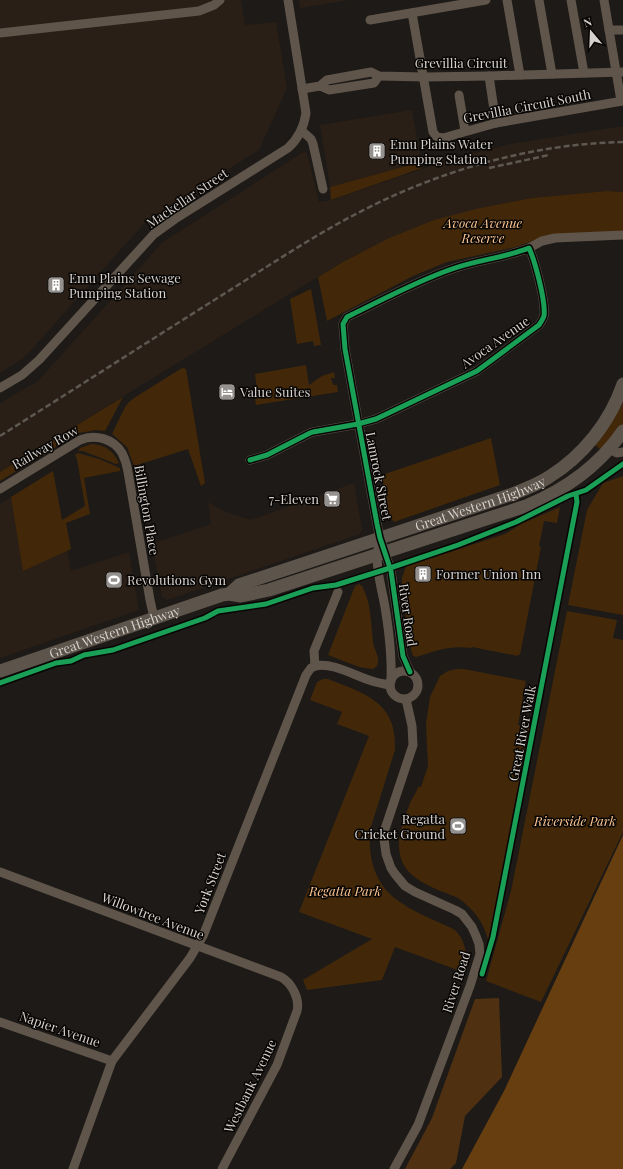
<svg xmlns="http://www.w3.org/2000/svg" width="623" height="1169" viewBox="0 0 623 1169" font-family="'Playfair Display',serif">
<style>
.built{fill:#291f16}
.green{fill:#422809}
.forest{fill:#4f3112}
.water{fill:#673e10}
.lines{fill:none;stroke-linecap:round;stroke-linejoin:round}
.minor{stroke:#5f554a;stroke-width:9}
.highway{stroke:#5d544b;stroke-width:13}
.rail{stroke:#5e5852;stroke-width:2.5;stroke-dasharray:6 3;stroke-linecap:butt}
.cycleway-casing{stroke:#080604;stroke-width:8}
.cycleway{stroke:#1a9f57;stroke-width:5}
.labels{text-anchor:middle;stroke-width:3;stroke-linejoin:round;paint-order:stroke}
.street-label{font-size:13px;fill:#d6d1ce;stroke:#080604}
.poi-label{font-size:13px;fill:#d6d1ce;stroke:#080604;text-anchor:start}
.park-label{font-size:13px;font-style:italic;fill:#fec591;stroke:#080604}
</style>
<rect width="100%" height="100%" fill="#1d1a17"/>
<g class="built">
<path d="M0 0H241L245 25 276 22 287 88 259 150 147 220 33 348 22 359 0 373Z"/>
<path d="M299 0H350L300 8Z"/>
<path d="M412 110 421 162 330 187 320 125Z"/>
<path d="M623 126V192L607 191 532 198 480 208 387 239 334 267 0 472V403L38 381 163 242 305 151 307 153 319 202 332 200 457 157 511 144Z"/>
<path d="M53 471 71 571 129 552 139 610 0 658V504Z"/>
<path d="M354 483 362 529 360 534 167 600 162 597 152 544 211 524 208 502 226 512 251 520Z"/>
</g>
<g class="green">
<path d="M421 162 422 168 331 200 330 187Z"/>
<path d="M607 191 623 192V232L541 238 516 247 447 262 413 276 327 321 318 277 343 262 387 239 434 220 480 208 532 198Z"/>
<path d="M311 289 321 345 314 346 313 341 297 344 290 299Z"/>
<path d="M306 365 309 385 322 376 334 372 335 378H331L333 385H337L338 392 256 405 255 399 258 397 255 374Z"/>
<path d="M182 368 186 369 205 483 201 486 188 449 134 466 127 447 112 434 124 409 128 403 134 398Z"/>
<path d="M123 397 105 431 96 430 79 433 0 481V472Z"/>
<path d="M623 403V425L602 451 595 445 608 428Z"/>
<path d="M491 438 500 485 394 522 388 515 382 475Z"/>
<path d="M91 444C105 445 113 450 119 463L116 464 83 451H78L80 448Z"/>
<path d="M78 453 99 459 120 468V471L84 478 90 514 66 523 71 549 23 571 11 497 53 471 62 520 85 506 77 459 75 455Z"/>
<path d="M623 476V615L568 605 587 510 603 483Z"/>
<path d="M560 507 557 523 544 521 539 546 541 547 520 655 518 654V656L472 647 471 648C451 645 435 651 416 657L413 656 411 650 402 590V578L406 566 505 534 521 524Z"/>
<path d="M359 584 362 586C371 602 371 623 373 642 374 650 381 658 377 666L373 669 359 667 328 655 355 586Z"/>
<path d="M567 611 617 620 613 638 623 640V832L541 1002 486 981 511 891Z"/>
<path d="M456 669H464L526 681 518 725 532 728 500 885 489 944C485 924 475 910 458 898 444 892 428 887 416 878 390 860 399 830 409 806 411 799 416 794 418 787H421L428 766 426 724 430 697 440 676 448 671Z"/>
<path d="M323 679H328C366 694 397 702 395 750L370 830C368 860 375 887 403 904 419 915 438 921 455 930 467 943 468 956 463 972L395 947 382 980 307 990 303 980 372 939 299 912 369 736 337 724 342 712 310 700 317 682Z"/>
</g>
<path class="forest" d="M499 998 502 1077 465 1116 456 1163 450 1169H405L432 1118 475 999Z"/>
<path class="water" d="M623 835V1169H462L504 1091Z"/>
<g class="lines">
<g class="minor">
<path d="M507 0 520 75"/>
<path d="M539 0 552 74"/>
<path d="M571 0 584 73"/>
<path d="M604 0 621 101"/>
<path d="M412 13 433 132 437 137 443 138 496 123 623 101"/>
<path d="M370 20 486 0"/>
<path d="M609 30H623"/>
<path d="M0 33 199 11 214 5 220 0"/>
<path d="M489 76 496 123"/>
<path d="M320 86 329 90 374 83 379 76"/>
<path d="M302 89 320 86 327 80 371 72 379 76 424 77 489 76 623 72"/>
<path d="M459 95 465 131"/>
<path d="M302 131 311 139 313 144 323 189"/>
<path d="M529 248 542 241 555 238 623 235"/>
<path d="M0 388 22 375 39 360 154 234 175 219 288 148C299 138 304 127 306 113L288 0"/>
<path d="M609 449 617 453 623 452"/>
<path d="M250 460 267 455 310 433 313 432 358 424 376 419 477 371 539 325C541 322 543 319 544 316 546 302 535 261 529 248 504 258 477 260 452 269 417 281 384 299 351 315L347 317 343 324 345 349 377 524 380 538 391 571 403 656 410 672"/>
<path d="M0 489 80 440C95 434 113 438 122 453 125 459 127 465 128 472L150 600 154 618"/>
<path d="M378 549C375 568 382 589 385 607 389 631 392 656 391 681"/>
<path d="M315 666C333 662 355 676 372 681 378 683 384 684 390 685"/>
<circle cx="404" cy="685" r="14"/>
<path d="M0 872 281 977C292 983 300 999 297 1011L277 1065 222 1169"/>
<path d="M0 1022 112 1061"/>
<path d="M73 1169 112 1061 190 958 203 936 306 675 311 668 315 666 314 651 338 592"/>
<path d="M394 1169 418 1125 470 986 480 954 479 944 476 936 472 927 462 914 455 910 415 892 405 886 395 874 391 868 386 854 384 839 385 829 413 745 412 726 406 699"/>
</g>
<g class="highway">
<path id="s1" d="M229 594 239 585 510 495C523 490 537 485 549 477 583 456 610 422 623 384"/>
<path id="s2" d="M0 671 222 595 229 594 241 596 269 590 526 506C565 490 599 466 623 431"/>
</g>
<g class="rail">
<path d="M489 168 549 155"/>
<path d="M0 436C73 390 146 343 219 297 264 269 308 239 354 215 437 171 530 144 623 142"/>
</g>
<defs>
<g id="cycleway">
<path d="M250 460 267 455 310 433 313 432 358 424 376 419 477 371 539 325C541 322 543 319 544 316 546 302 535 261 529 248 504 258 477 260 452 269 417 281 384 299 351 315L347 317 343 324 345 349 377 524 380 538 391 571 403 656 410 672"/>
<path d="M0 683 56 663 71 661 84 655 113 650 205 618 218 611 266 604 313 588 336 585 390 568 458 545 516 522 568 496 586 490 623 464"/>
<path d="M482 974 493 937 577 502 576 494"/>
</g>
</defs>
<use href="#cycleway" class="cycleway-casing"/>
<use href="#cycleway" class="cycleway"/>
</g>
<defs>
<symbol id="building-square" viewBox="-11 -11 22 22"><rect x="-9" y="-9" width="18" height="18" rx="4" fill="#95918e" stroke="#080604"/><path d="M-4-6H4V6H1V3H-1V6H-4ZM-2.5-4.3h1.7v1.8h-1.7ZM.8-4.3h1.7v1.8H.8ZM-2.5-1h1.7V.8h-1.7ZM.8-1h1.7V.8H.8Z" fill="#fff"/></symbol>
<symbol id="hotel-square" viewBox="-11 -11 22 22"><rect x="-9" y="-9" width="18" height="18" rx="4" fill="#95918e" stroke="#080604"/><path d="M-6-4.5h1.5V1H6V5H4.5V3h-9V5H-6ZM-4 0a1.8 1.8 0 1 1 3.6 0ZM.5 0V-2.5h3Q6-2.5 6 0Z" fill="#fff"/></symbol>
<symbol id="supermarket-square" viewBox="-11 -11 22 22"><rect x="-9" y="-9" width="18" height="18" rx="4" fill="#95918e" stroke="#080604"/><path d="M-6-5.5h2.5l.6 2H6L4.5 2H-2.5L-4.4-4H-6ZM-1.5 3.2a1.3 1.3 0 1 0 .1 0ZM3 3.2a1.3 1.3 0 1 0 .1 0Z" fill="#fff"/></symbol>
<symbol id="stadium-square" viewBox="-11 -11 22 22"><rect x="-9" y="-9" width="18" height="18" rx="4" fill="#95918e" stroke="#080604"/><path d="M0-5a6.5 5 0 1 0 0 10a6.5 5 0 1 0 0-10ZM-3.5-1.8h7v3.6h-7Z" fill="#fff"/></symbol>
</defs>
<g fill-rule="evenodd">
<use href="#building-square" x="367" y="141" width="20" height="20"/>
<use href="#building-square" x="46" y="275" width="20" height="20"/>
<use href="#hotel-square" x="217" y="382" width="20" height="20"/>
<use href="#supermarket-square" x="322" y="489" width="20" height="20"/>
<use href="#building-square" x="413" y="564" width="20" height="20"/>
<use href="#stadium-square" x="104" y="570" width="20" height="20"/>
<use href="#stadium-square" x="448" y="816" width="20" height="20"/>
</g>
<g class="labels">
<g class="street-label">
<text x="461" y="68">Grevillia Circuit</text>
<text transform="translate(527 106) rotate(-11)" y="5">Grevillia Circuit South</text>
<text transform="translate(187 198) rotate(-34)" y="5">Mackellar Street</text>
<text transform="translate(495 342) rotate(-35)" y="5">Avoca Avenue</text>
<text transform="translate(45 447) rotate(-30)" y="5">Railway Row</text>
<text transform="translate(379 476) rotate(79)" y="5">Lamrock Street</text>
<text dy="5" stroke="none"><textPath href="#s1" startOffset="268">Great Western Highway</textPath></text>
<text transform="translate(147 510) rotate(80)" y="5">Billington Place</text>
<text transform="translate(408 615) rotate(82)" y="5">River Road</text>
<text dy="5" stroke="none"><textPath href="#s2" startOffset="121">Great Western Highway</textPath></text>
<text transform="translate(522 733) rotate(-79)" y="5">Great River Walk</text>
<text transform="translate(210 883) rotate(-69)" y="5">York Street</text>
<text transform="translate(153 916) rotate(21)" y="5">Willowtree Avenue</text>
<text transform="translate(456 982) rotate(-72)" y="5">River Road</text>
<text transform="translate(60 1029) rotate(19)" y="5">Napier Avenue</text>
<text transform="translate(250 1086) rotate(-64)" y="5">Westbank Avenue</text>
</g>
<g class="poi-label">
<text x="390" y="149">Emu Plains Water<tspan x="390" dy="15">Pumping Station</tspan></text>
<text x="69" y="283">Emu Plains Sewage<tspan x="69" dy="15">Pumping Station</tspan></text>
<text x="240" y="397">Value Suites</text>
<text x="319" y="504" text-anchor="end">7-Eleven</text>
<text x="436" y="579">Former Union Inn</text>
<text x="127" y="585">Revolutions Gym</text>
<text x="445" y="824" text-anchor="end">Regatta<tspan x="445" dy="15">Cricket Ground</tspan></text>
</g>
<g class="park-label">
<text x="483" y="228">Avoca Avenue<tspan x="483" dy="15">Reserve</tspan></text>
<text x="575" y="826">Riverside Park</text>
<text x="345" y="896">Regatta Park</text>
</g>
</g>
<g transform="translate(591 32) rotate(341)" stroke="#080604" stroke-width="3" paint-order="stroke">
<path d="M0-3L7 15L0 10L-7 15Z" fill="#d6d1ce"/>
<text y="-6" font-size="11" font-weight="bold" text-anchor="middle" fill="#d6d1ce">N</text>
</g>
</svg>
